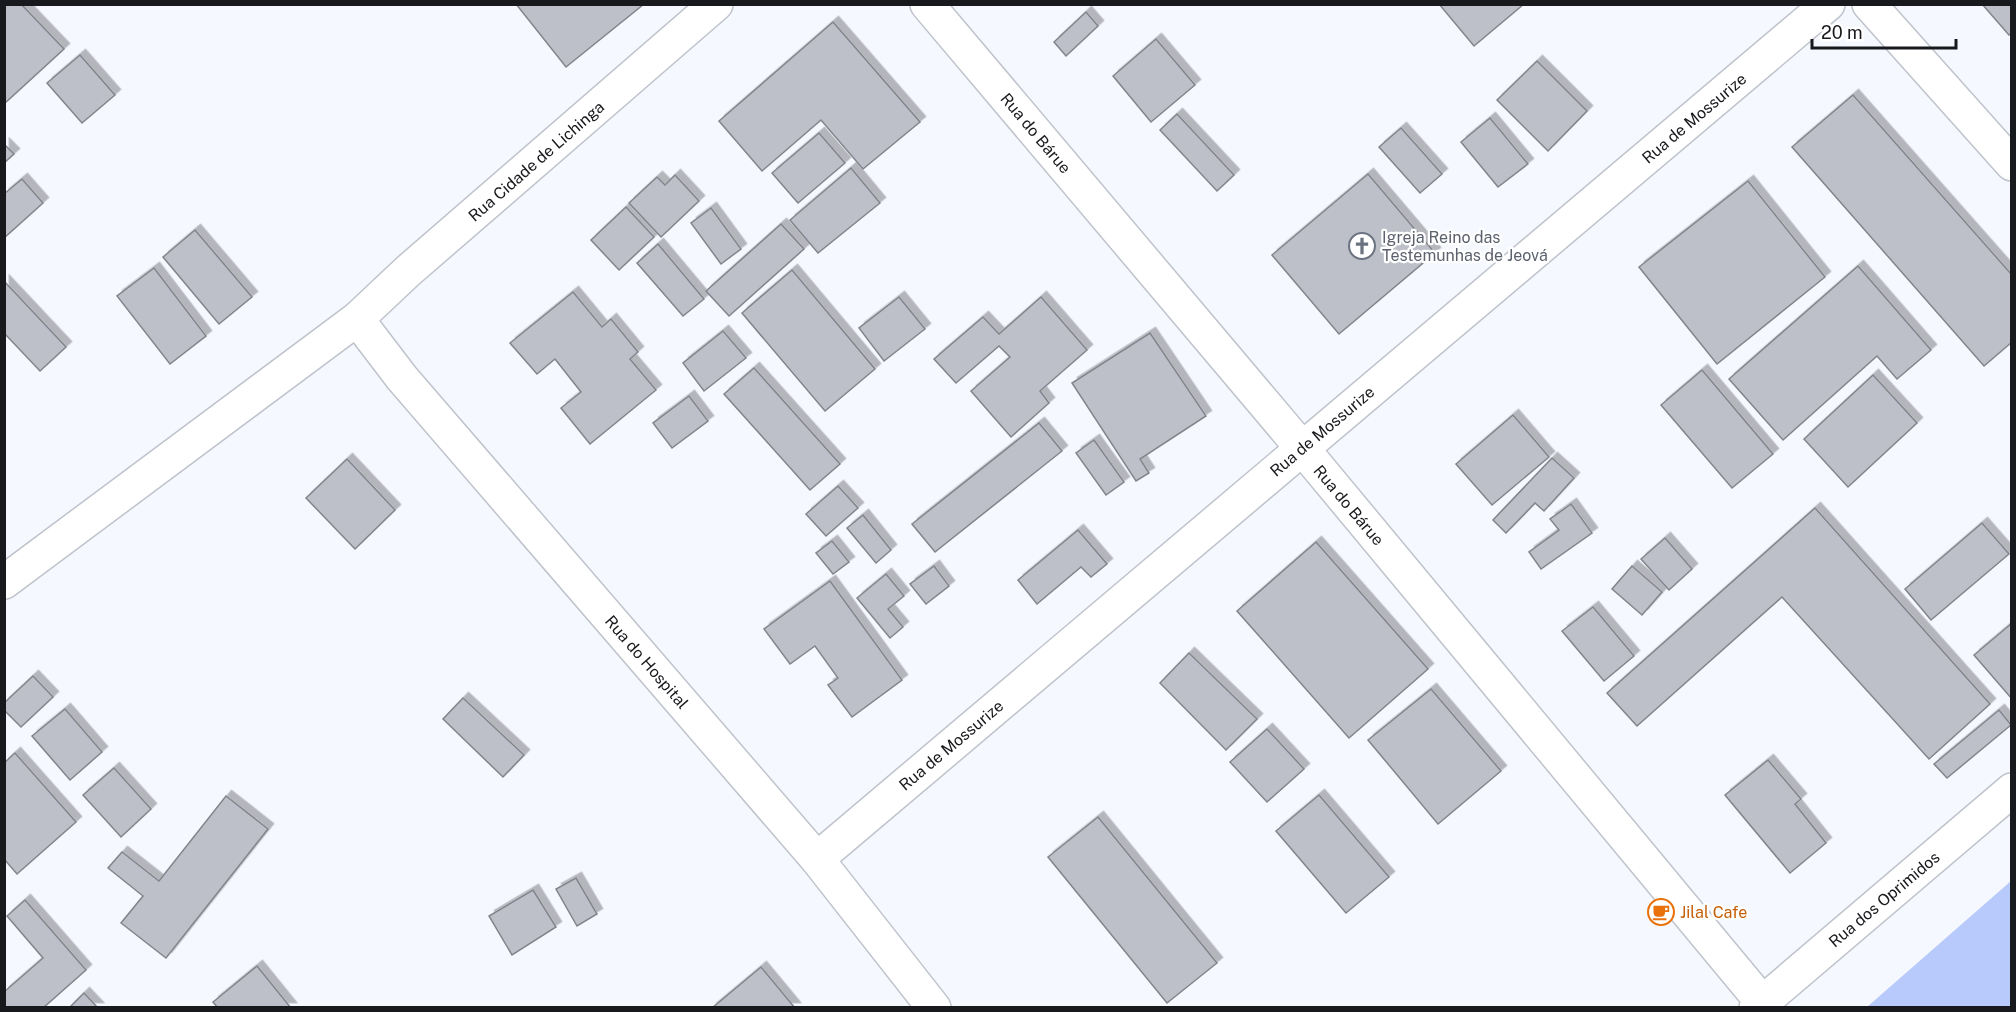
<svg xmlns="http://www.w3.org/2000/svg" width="2016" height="1012" viewBox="0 0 2016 1012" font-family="'Public Sans',sans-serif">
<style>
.green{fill:#b7cafb}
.building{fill:#bdc0c8;stroke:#82858c;stroke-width:1.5;filter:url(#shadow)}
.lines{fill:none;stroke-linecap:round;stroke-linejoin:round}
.minor-casing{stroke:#bfc3cb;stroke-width:36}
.minor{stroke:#fff;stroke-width:33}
.labels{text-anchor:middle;stroke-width:4.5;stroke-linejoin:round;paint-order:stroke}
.street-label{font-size:16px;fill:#18191c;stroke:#fff}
.worship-label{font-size:16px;fill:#5b616d;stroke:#fff;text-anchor:start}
.food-label{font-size:16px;fill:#c56008;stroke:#fff;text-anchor:start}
</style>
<defs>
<filter id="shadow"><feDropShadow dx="5.5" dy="-5.5" stdDeviation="0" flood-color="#0004"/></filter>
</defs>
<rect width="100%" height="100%" fill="#f5f8ff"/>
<path class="green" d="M2011 881V1007H1867Z"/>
<g class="building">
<path d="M4 4H21L64 49 5 103Z"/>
<path d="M516 4H644L566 67Z"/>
<path d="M1439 4H1524L1474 46Z"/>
<path d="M1982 4H2012V33L2009 35Z"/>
<path d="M1086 12 1098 26 1066 56 1054 42Z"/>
<path d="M833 22 920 122 863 169 821 120 762 171 719 121Z"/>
<path d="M1156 39 1195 85 1151 122 1113 76Z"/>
<path d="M80 55 115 95 82 123 47 83Z"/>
<path d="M1537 61 1587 111 1548 151 1497 100Z"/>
<path d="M1853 95 2012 275V342L1984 366 1792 147Z"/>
<path d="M1177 114 1234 175 1217 191 1160 130Z"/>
<path d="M1490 118 1528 164 1498 187 1461 142Z"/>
<path d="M1401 128 1442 174 1420 193 1379 147Z"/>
<path d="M819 133 845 163 798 203 772 173Z"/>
<path d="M4 144 14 154 4 163Z"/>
<path d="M851 168 880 203 818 253 790 220Z"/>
<path d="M1368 174 1435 253 1339 334 1272 255Z"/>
<path d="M675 175 699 201 661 237 629 203 657 177 665 185Z"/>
<path d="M22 179 43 203 4 238V194Z"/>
<path d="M1748 181 1825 277 1717 364 1639 267Z"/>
<path d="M626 207 654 237 619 270 591 240Z"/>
<path d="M711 208 741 249 721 264 691 223Z"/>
<path d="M781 224 804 249 729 316 706 291Z"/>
<path d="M195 230 252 297 219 324 163 257Z"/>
<path d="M658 244 704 299 683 316 637 263Z"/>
<path d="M1858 266 1931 350 1897 379 1877 356 1783 440 1729 379Z"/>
<path d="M154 268 206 336 170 364 117 296Z"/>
<path d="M792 270 875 369 825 411 742 313Z"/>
<path d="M4 281 66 347 40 371 4 333Z"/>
<path d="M573 292 602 327 611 319 638 352 630 359 656 390 590 444 561 408 581 392 555 359 537 374 510 343Z"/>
<path d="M899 297 925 329 884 361 859 328Z"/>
<path d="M1041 297 1087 350 1040 391 1049 403 1011 437 971 391 1010 357 999 346 956 383 934 359 983 317 999 334Z"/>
<path d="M723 331 746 358 704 391 683 363Z"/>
<path d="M1150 333 1206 416 1140 459 1149 473 1136 481 1072 383Z"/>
<path d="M754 368 840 464 810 490 724 394Z"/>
<path d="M1702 370 1773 454 1732 488 1661 405Z"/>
<path d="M1873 375 1917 423 1848 487 1804 439Z"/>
<path d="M689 396 708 421 672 448 653 423Z"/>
<path d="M1513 415 1549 457 1492 505 1456 464Z"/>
<path d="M1039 423 1062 451 935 552 912 524Z"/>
<path d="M1094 440 1124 482 1106 495 1076 453Z"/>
<path d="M1552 458 1574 478 1544 511 1535 503 1506 533 1493 520Z"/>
<path d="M347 459 395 510 355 549 306 498Z"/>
<path d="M838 486 858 508 826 536 806 514Z"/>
<path d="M1571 504 1592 533 1541 569 1529 552 1559 530 1550 519Z"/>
<path d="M1815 508 1990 704 1929 759 1782 597 1637 726 1607 693Z"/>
<path d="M863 515 891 550 876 563 847 528Z"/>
<path d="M1982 523 2009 554 1931 620 1905 589Z"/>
<path d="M1078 530 1107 564 1091 577 1081 567 1037 604 1018 580Z"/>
<path d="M1665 538 1692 569 1669 590 1641 559Z"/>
<path d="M832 541 849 562 833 574 816 553Z"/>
<path d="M1316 542 1428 669 1349 738 1237 611Z"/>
<path d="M934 566 949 586 926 604 910 584Z"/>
<path d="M1632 566 1662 592 1642 615 1612 589Z"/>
<path d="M886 574 904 596 888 609 903 627 890 638 857 598Z"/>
<path d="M830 581 902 680 852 717 828 685 838 678 815 646 790 664 764 629Z"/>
<path d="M1593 607 1634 656 1604 681 1562 631Z"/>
<path d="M2012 623V699L1974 655Z"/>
<path d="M1189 653 1257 719 1226 750 1160 683Z"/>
<path d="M33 676 53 697 21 727 4 710V703Z"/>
<path d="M1431 689 1501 771 1438 824 1368 740Z"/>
<path d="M463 698 524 755 503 777 443 719Z"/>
<path d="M65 709 102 752 70 780 32 736Z"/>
<path d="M1999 710 2011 725 1947 778 1934 764Z"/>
<path d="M1267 729 1304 769 1267 802 1230 762Z"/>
<path d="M15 753 76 822 17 874 4 859V763Z"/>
<path d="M1768 760 1801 799 1795 804 1826 843 1790 873 1725 795Z"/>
<path d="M114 768 151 809 121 837 83 795Z"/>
<path d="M1319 795 1389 877 1346 913 1276 831Z"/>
<path d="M226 796 268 829 166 958 121 923 143 896 108 868 122 852 159 881Z"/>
<path d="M1098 817 1217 963 1167 1003 1048 857Z"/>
<path d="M576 878 597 914 577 926 556 889Z"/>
<path d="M533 890 556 927 512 955 489 916Z"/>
<path d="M25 900 86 970 43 1008H4V992L43 958 7 916Z"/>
<path d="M257 966 291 1008H218L213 1002Z"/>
<path d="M761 967 795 1008H712Z"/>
<path d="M84 993 98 1008H69Z"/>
</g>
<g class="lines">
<defs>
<g id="minor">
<path d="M927 4 1302 448 1767 1008"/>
<path d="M1869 4 2012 164"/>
<path d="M357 319 402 378 817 859 934 1008"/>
<path d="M4 582 357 319 408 271 716 4"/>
<path d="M817 859 1828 4"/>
<path d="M1756 1008 2012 790"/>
</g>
</defs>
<use href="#minor" class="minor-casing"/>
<use href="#minor" class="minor"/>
</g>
<defs>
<symbol id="church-ring" viewBox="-11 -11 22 22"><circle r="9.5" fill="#fff" stroke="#6b7280" stroke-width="1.5"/><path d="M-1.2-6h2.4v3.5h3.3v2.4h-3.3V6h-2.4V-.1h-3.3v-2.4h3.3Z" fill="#6b7280"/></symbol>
<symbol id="cafe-ring" viewBox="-11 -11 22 22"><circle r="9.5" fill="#fff" stroke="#e8710a" stroke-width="1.5"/><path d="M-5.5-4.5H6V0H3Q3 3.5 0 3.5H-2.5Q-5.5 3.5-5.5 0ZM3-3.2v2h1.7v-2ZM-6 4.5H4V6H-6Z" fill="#e8710a"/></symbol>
</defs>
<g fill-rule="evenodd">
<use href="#church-ring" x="1347" y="231" width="30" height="30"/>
<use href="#cafe-ring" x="1646" y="897" width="30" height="30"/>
</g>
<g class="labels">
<g class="street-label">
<text transform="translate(1694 118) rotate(-40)" y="6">Rua de Mossurize</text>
<text transform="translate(1036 133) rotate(50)" y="6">Rua do Bárue</text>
<text transform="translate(536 161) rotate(-41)" y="6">Rua Cidade de Lichinga</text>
<text transform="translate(1322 431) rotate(-40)" y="6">Rua de Mossurize</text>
<text transform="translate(1349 505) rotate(50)" y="6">Rua do Bárue</text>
<text transform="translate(647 662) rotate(49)" y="6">Rua do Hospital</text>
<text transform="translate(951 745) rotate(-40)" y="6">Rua de Mossurize</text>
<text transform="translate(1884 899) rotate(-40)" y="6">Rua dos Oprimidos</text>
</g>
<g class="worship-label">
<text x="1382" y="243">Igreja Reino das<tspan x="1382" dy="18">Testemunhas de Jeová</tspan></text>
</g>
<g class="food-label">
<text x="1680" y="918">Jilal Cafe</text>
</g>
</g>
<rect width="2016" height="1012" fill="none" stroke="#18191c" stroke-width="12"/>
<path d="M1812 39v9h144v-9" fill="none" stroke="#18191c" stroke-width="3"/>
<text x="1821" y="39" font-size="18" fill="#18191c" stroke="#ffffff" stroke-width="4.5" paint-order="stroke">20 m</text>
</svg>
